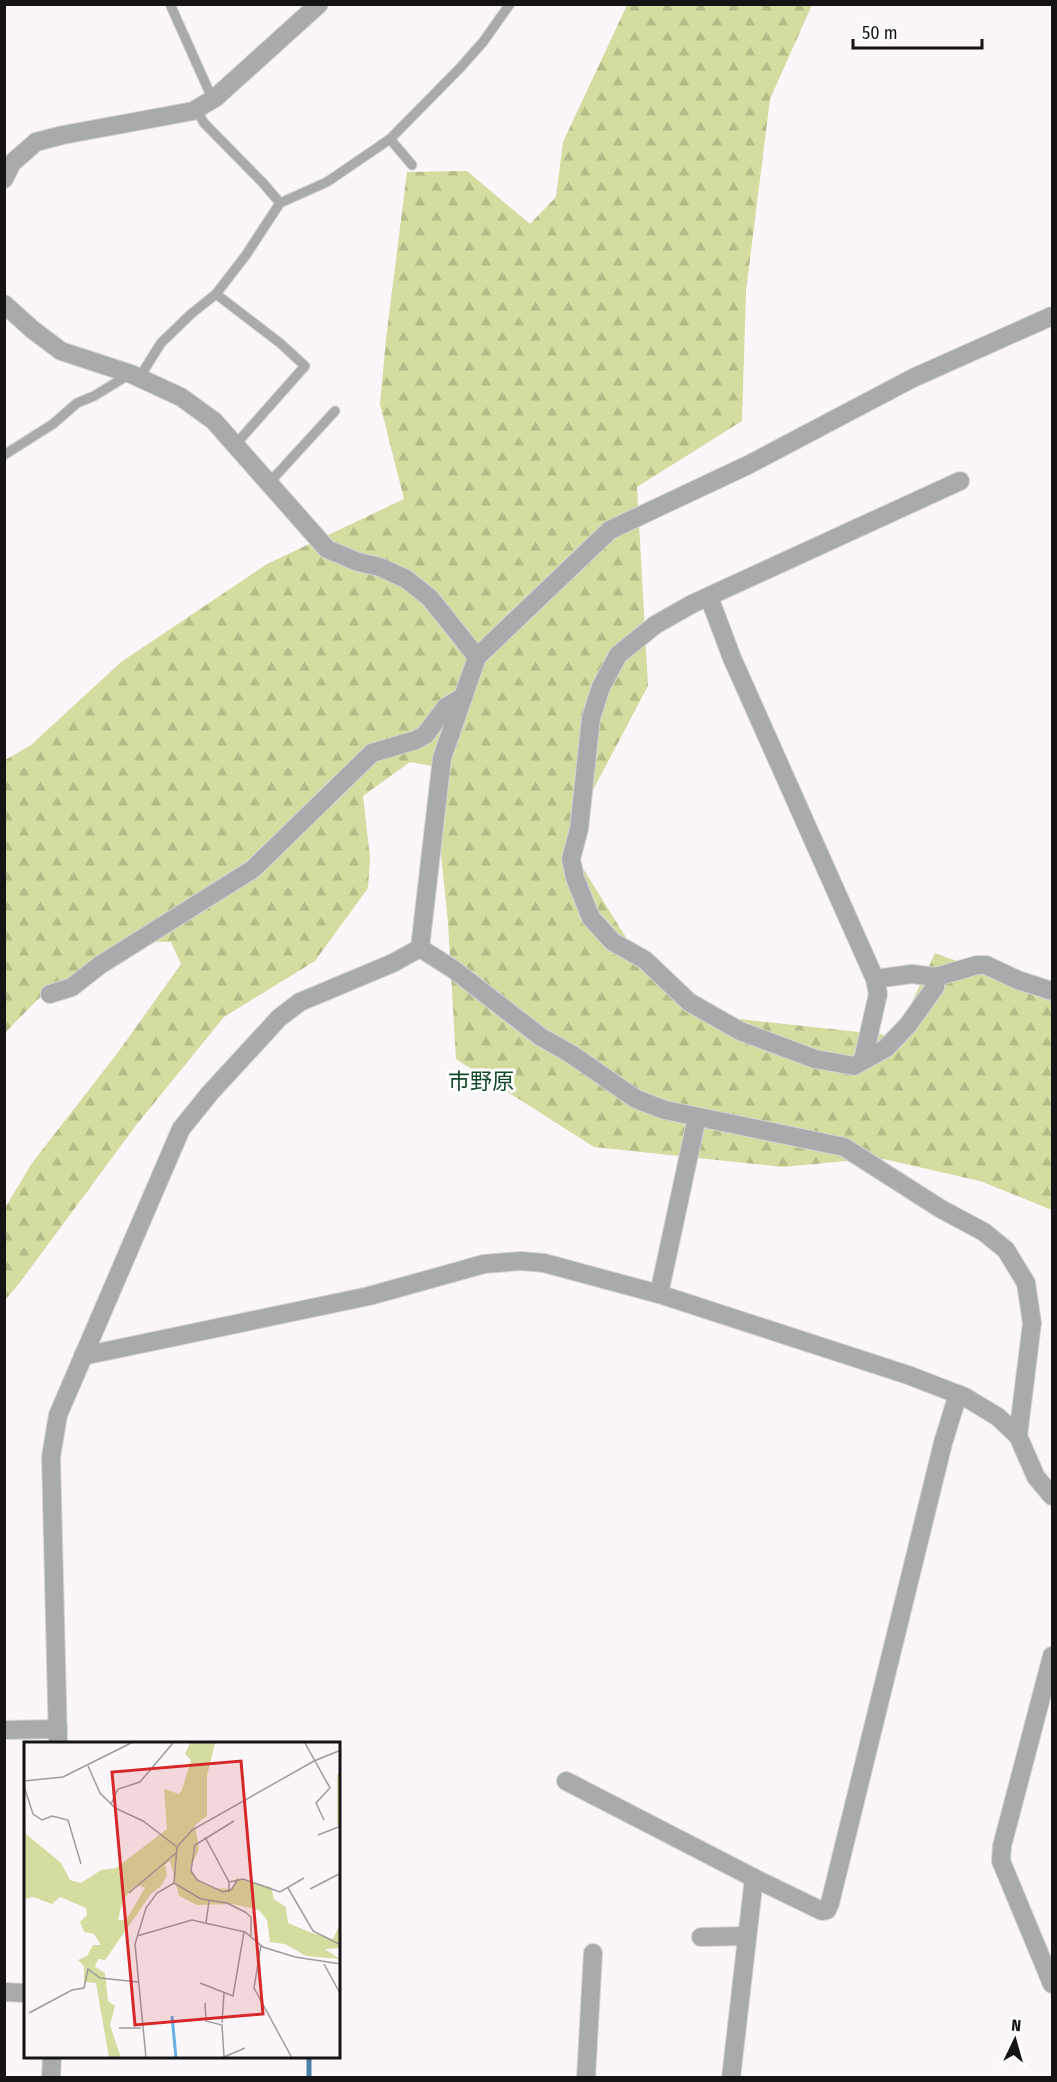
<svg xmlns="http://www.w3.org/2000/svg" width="1057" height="2082" viewBox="0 0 1057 2082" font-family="'Fira Sans Condensed','Noto Sans JP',sans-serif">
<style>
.forest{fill:url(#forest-firs)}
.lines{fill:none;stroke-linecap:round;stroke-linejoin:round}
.stream{stroke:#4c80a6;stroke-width:5}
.service-casing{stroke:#d5d2d5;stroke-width:11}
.minor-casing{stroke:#d5d2d5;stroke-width:20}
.service{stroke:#a8aaab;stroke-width:9}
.minor{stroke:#a8aaab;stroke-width:18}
.labels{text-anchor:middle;stroke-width:6;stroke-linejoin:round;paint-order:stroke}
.quarter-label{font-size:22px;fill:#114a29;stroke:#fff}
.inset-river{fill:none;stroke:#64afe4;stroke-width:3}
.inset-road{fill:none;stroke:#9e9b9e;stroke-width:1.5}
.view{fill:#d62828;fill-opacity:0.15;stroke:#d62828;stroke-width:3}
.inset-edge{fill:none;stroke:#151315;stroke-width:3}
</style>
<defs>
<pattern id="forest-firs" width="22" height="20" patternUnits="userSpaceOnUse" patternTransform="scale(1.5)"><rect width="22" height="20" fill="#d4dc9f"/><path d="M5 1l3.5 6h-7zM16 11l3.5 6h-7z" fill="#b5bc88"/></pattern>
</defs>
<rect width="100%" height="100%" fill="#faf6fa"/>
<path class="forest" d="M627 5H812L770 99 746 291 742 421 637 487 648 686 566 841 645 968 738 1019 896 1036 935 953 1052 996V1210L980 1181 879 1158 782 1167 594 1147 456 1059 448 923 432 766 410 762 363 796 370 858 368 888 315 961 224 1017 137 1124 18 1285 5 1300V1208L32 1163 119 1051 181 964 171 942 123 941 38 999 5 1033V760L31 745 121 662 267 564 404 499 380 404 386 339 407 172 467 171 530 224 556 197 563 142Z"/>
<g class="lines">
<path class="stream" d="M309 2056V2078"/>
<defs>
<g id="service">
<path d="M170 4 208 89 215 98"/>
<path d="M196 109 204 123 263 183 280 203"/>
<path d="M390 139 412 165"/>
<path d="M216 294 280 343 305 366 236 444"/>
<path d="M139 378 161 343 191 314 216 294 246 255 280 203 327 182 390 139 460 68 483 42 510 4"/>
<path d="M4 455 53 424 77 403 94 396 130 374"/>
<path d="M269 483 335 411"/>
</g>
<g id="minor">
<path d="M4 179 12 163 36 142 63 135 193 111 215 98 319 4"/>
<path d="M4 304 33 330 61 351 131 374 181 397 214 421 327 549 358 562 380 567 406 579 430 598 477 657"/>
<path d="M709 597 732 658 875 979 878 994 863 1060"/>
<path d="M420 948 442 758 477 657 610 530 748 465 913 378 1052 316"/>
<path d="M420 948 453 969 541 1037 571 1054 636 1099 665 1110 844 1147 941 1209 984 1232 1006 1250 1026 1283 1032 1323 1018 1436"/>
<path d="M936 977 935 987 908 1025 886 1048 854 1066 815 1059 740 1031 689 1002 645 960 613 942 591 918 575 878 571 859 579 829 591 718 601 687 618 655 655 625 692 604 960 481"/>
<path d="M875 979 912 974 936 977 977 965H986L1018 980 1052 991"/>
<path d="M50 994 72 987 100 965 253 869 372 753 416 740 425 735 446 707 463 697"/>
<path d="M659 1294 697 1117"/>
<path d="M83 1356 369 1296 484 1264 521 1261 544 1263 659 1294 908 1375 965 1397 998 1417 1018 1436 1036 1477 1052 1496"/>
<path d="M1052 1656 1002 1846 1001 1861 1052 1984"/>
<path d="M4 1730 58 1729"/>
<path d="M58 1743 51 1457 58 1415 181 1129 210 1093 279 1018 300 1002 393 963 420 948"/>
<path d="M566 1781 754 1878 822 1911 827 1910 830 1903 943 1443 958 1394"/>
<path d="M701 1937 747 1936"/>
<path d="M4 1992 26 1993"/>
<path d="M51 2078 52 2056"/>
<path d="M586 2078 593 1953"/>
<path d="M731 2078 754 1878"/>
</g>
</defs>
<use href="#service" class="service-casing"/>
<use href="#minor" class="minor-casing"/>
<use href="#service" class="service"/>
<use href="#minor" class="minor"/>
</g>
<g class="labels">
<g class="quarter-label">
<text x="481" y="1089">市野原</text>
</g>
</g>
<g transform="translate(24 1742)">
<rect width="316" height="316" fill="#faf6fa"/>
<path d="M166 1H191L183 34V74L171 83 175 107 166 127 177 141 189 146 208 147 212 136 247 145 250 157 262 165 264 181 288 191 309 197 316 182V206L301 207 316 217 282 214 261 202 246 200 243 178 235 168 208 162 173 163 155 154 146 119 141 123 143 134 137 144 127 152 81 218 74 217 71 225 81 231 84 259 91 264 86 283 97 316H85L72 241 60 240V224L54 218 63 214 69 203H77L70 192 60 190 56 180 63 173 62 166 36 155 28 162 9 155 0 157V72L2 92 37 121 46 138 57 141 77 128 92 126 143 87 140 47 155 52 158 48 167 18 161 12ZM113 143 121 146 102 178H94L99 157ZM316 28V83H313V34Z" fill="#d4dc9f" fill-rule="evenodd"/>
<path class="inset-river" d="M148 274 152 316"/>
<path class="inset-road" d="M281 1 306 46 292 61 300 78M64 24 76 51 91 66 119 79 153 105M0 39 39 35 107 1M0 44 9 72 18 78 28 74 44 78 57 122M87 62 94 47 116 40 149 1M210 79 171 103 167 129 173 138 199 150 207 148 213 139M294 93 317 84M181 95 205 140V150M205 140 219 137 256 150 280 136M150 141 153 105 168 88 290 19 317 8M150 141 177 157 203 161 221 170 227 175V194M264 146 289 189 317 203M286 147 317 131M105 151 152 111M182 181 185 159M113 194 168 178 221 190 239 205 271 215 317 222M237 203 230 246 268 316M300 222 317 253M176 241 209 254 220 190M181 261 182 279 198 283 200 315M5 271 48 248 60 246 64 227 76 236 114 240M198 281 200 251M95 286H117M200 315 221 306M122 316 111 202 122 166 133 151 150 141"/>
<path class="view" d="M217 19 239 272 111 283 88 30Z"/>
<rect width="316" height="316" class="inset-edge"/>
</g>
<rect width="1057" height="2082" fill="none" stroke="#151315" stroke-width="12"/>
<g transform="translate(1015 2040) rotate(5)" stroke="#ffffff" stroke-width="4.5" paint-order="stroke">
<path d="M0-4.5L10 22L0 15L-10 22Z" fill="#151315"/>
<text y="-9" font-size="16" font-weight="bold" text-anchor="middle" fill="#151315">N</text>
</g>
<path d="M853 39v9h129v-9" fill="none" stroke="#151315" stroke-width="3"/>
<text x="862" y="39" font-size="18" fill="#151315" stroke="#ffffff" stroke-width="4.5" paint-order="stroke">50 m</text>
</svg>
